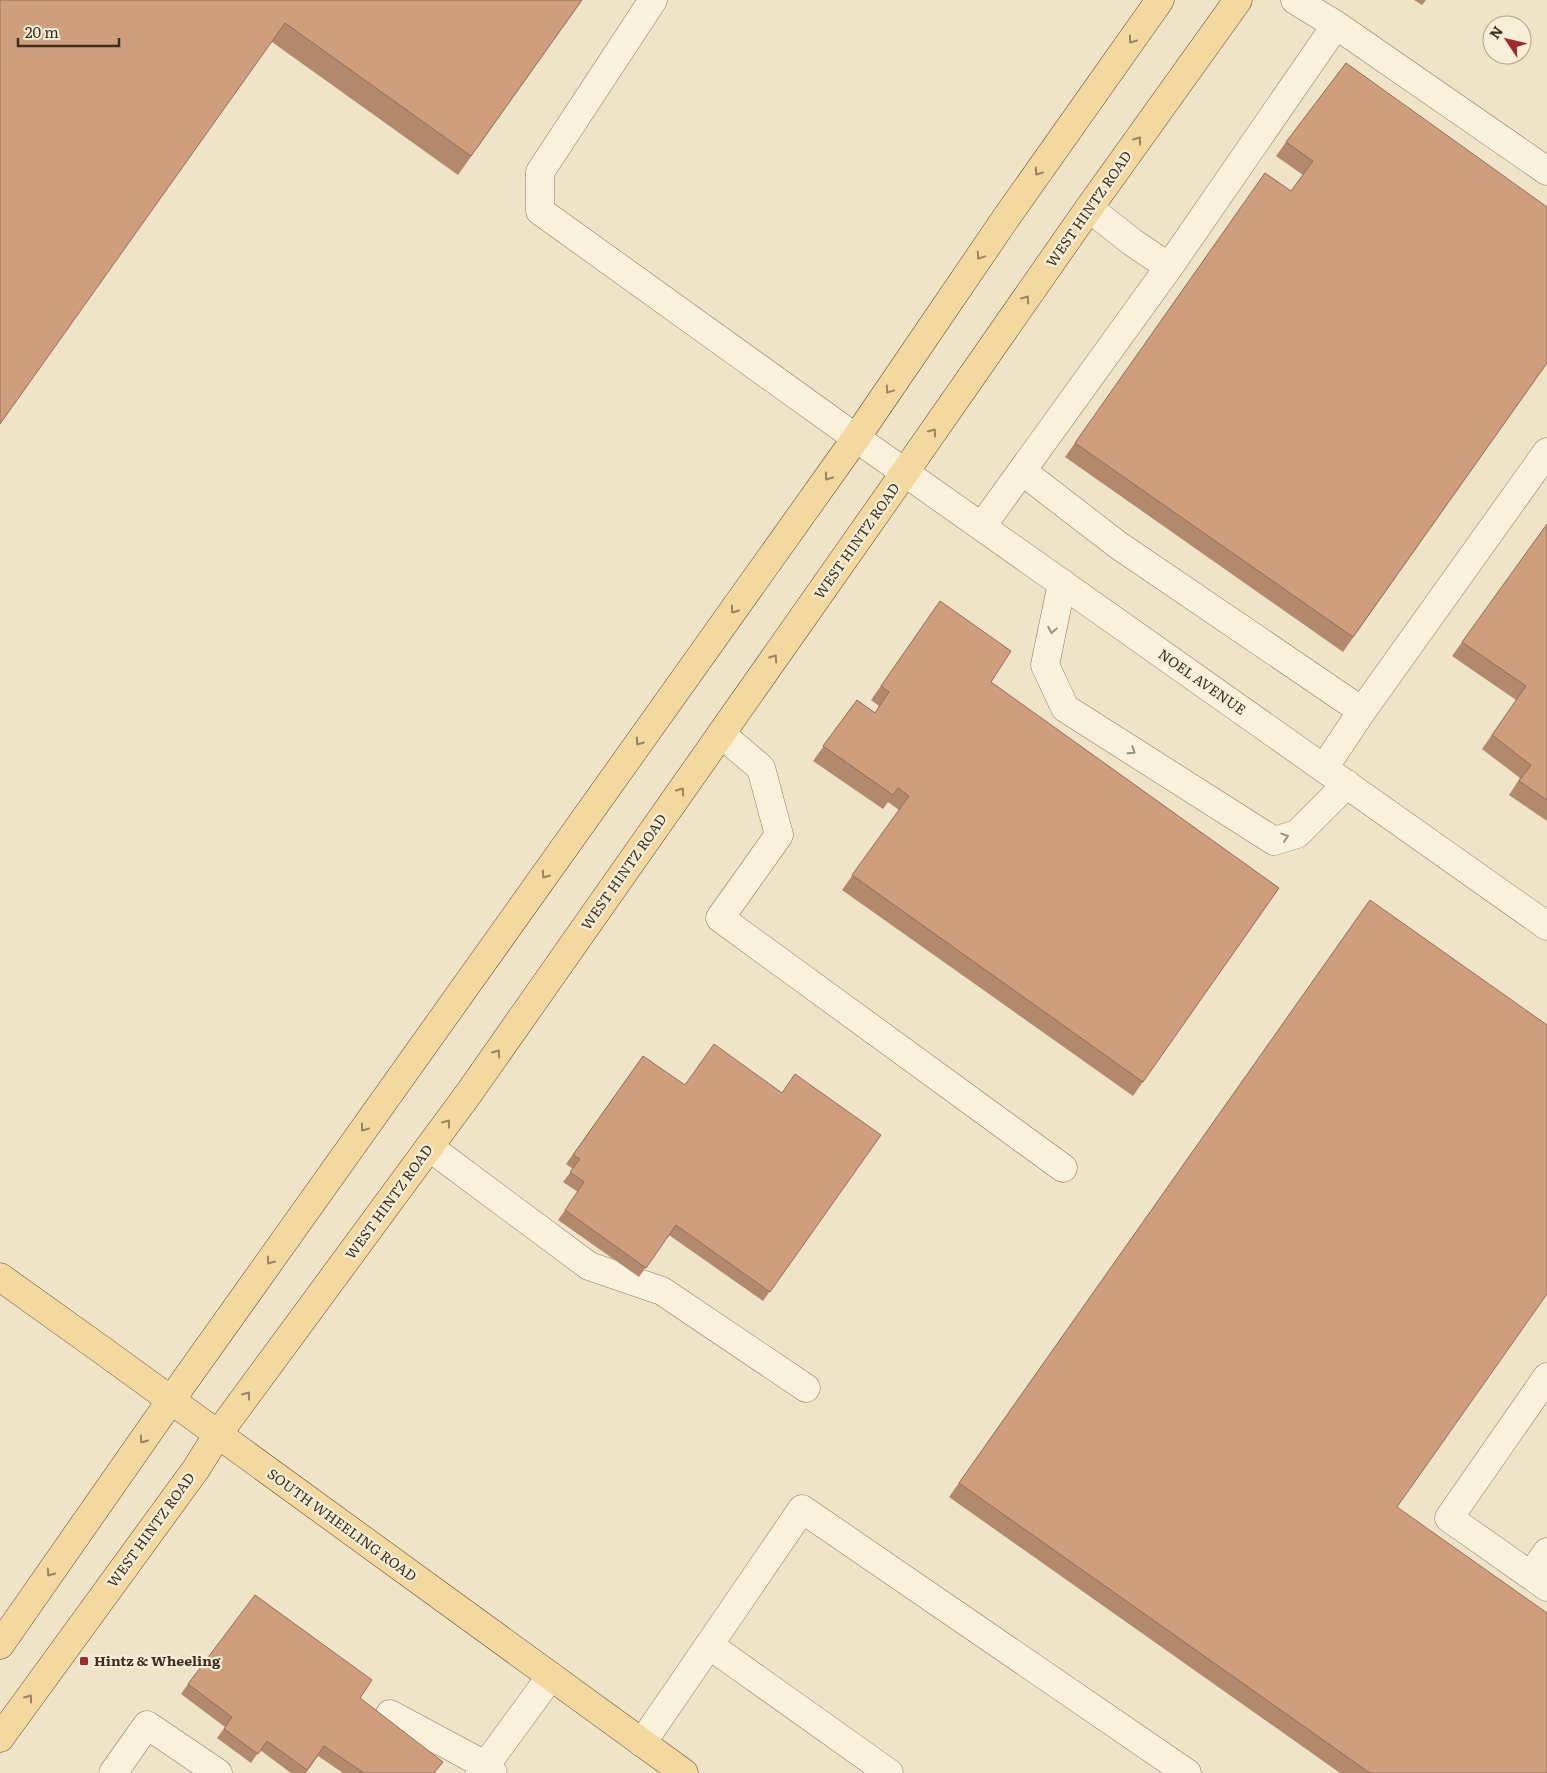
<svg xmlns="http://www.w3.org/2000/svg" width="1547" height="1773" viewBox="0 0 1547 1773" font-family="Literata,serif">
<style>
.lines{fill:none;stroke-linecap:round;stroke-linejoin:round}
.minor-casing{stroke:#8d765c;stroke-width:29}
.major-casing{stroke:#5b4430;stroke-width:29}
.minor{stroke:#faf1dc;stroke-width:28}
.major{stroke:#f3d9a0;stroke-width:28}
.wall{fill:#b2896c}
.building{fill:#cf9f7d;stroke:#916f58}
.oneway{stroke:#988460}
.oneway2{stroke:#9c907e}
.poi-dot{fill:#9e2a2b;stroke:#f7eed8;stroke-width:2}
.labels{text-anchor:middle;stroke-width:4.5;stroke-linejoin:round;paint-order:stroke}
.street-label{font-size:14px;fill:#3d2e20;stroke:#f7eed8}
.poi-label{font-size:14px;font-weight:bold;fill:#3d2e20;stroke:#f7eed8;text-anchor:start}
</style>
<rect width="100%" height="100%" fill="#f0e4c8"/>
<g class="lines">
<defs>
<g id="minor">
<path d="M653 0 540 172V211L856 438 1547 926"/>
<path d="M1295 0 1336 25 1547 171"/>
<path d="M1089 208 1132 242 1169 267 1336 25"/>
<path d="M1022 471 1118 545 1362 711 1547 452"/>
<path d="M982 526 1169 267"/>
<path d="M1062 583 1045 665 1065 708 1274 841 1297 834 1347 784"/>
<path d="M721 734 761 768 779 835 720 918 1063 1168"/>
<path d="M1324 768 1362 711"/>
<path d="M429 1147 589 1266 662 1291 806 1388"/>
<path d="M1547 1377 1449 1518 1547 1587"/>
<path d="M1531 1575 1547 1552"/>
<path d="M709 1645 889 1773"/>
<path d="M390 1714 485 1765 493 1773"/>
<path d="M642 1743 802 1509 1187 1773"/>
<path d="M113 1773 147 1725 218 1773"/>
<path d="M480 1773 551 1676"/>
</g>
<g id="major">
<path d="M0 1277 102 1350 684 1773"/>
<path d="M0 1645 171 1400 856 438 1008 215 1160 0"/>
<path d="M0 1738 196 1469 218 1434 469 1093 905 472 1089 208 1238 0"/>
</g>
</defs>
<use href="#minor" class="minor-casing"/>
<use href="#major" class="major-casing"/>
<use href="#minor" class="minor"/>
<use href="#major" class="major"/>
</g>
<g class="wall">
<path d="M0 0H582L458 175 272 42Z"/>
<path d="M1414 0H1426L1422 5Z"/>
<path d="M1346 63 1547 363 1343 652 1065 457 1265 173 1291 191 1303 175 1276 156 1286 142Z"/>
<path d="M1547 524V821L1509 795 1520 778 1482 749 1516 700 1452 656Z"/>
<path d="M940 601 991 682 1279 888 1133 1096 842 890 899 810 888 802 883 809 813 761 857 700 875 713 879 706 871 700Z"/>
<path d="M1370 900 1397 1507 1547 1773H1340L949 1497Z"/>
<path d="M643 1056 685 1085 782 1093 881 1135 763 1301 669 1235 639 1277 558 1220 578 1192 563 1182 573 1169 566 1164Z"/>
<path d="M188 1684 360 1698 435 1773H343L318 1756 306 1773H291L260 1750 251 1763 217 1738 225 1727 181 1694Z"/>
</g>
<g class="building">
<path d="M0 0H582L471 156 285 23 0 424Z"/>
<path d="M1346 63 1547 207V363L1353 637 1075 443 1265 173 1291 191 1313 161 1286 142Z"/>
<path d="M1547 524V800L1519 781 1531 765 1492 735 1526 686 1462 642Z"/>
<path d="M940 601 1011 651 991 682 1279 888 1143 1082 852 875 909 796 898 788 893 795 823 746 857 700 875 713 889 692 881 686Z"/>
<path d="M1370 900 1547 1025V1294L1397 1507 1547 1613V1773H1370L959 1483Z"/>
<path d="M714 1044 782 1093 795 1074 881 1135 770 1292 676 1225 646 1268 565 1210 584 1182 570 1172 580 1159 573 1155 643 1056 685 1085Z"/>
<path d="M255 1595 372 1680 360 1698 443 1762 434 1773H364L324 1746 307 1770 267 1741 258 1754 224 1729 232 1717 188 1684Z"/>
</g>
<defs><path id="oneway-chevron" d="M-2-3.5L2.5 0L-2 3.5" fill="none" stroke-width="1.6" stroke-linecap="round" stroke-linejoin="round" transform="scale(1.25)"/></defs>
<g class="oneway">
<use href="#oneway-chevron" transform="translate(1132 40) rotate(125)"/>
<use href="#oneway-chevron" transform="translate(1138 140) rotate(-54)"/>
<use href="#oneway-chevron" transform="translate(1038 172) rotate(125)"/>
<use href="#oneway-chevron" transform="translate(980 256) rotate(124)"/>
<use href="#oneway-chevron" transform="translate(1026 299) rotate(-55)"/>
<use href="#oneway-chevron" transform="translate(889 390) rotate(124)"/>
<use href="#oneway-chevron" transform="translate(933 432) rotate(-55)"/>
<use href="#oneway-chevron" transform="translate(828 477) rotate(125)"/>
<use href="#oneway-chevron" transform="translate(734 610) rotate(125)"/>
<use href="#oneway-chevron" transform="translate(774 658) rotate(-55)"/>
<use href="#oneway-chevron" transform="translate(639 742) rotate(125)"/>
<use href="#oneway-chevron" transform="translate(681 791) rotate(-55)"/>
<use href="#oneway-chevron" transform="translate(545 875) rotate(125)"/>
<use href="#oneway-chevron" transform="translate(497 1053) rotate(-55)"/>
<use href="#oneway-chevron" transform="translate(447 1123) rotate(-54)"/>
<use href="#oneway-chevron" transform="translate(364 1128) rotate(126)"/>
<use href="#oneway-chevron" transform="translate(270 1261) rotate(126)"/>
<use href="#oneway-chevron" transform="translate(247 1395) rotate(-54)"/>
<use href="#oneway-chevron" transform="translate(143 1440) rotate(125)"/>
<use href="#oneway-chevron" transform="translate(50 1573) rotate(125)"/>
<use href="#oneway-chevron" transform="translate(29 1698) rotate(-54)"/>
</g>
<g class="oneway2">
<use href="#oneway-chevron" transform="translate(1052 630) rotate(101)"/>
<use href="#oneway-chevron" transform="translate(1132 751) rotate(33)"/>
<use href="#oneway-chevron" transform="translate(1285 837) rotate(-18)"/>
</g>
<rect class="poi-dot" x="79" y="1656" width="10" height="10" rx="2.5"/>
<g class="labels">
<g class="street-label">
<text transform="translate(1089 209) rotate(-55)" y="5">WEST HINTZ ROAD</text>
<text transform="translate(857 541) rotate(-55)" y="5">WEST HINTZ ROAD</text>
<text transform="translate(1202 682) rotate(35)" y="5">NOEL AVENUE</text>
<text transform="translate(624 872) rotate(-55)" y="5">WEST HINTZ ROAD</text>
<text transform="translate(389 1202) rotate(-54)" y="5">WEST HINTZ ROAD</text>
<text transform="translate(342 1525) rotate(36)" y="5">SOUTH WHEELING ROAD</text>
<text transform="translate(151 1530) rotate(-54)" y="5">WEST HINTZ ROAD</text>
</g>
<g class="poi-label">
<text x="94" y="1666">Hintz &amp; Wheeling</text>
</g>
</g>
<g transform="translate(1507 40) rotate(305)"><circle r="24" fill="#f7eed8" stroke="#ada18e"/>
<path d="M0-4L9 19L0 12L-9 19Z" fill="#9e2a2b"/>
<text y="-8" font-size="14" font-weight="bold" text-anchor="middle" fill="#3d2e20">N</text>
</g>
<path d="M18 38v8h101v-8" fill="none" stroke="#3d2e20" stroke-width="2.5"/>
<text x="25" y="38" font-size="15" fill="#3d2e20" stroke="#f7eed8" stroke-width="4" paint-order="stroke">20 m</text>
</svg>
